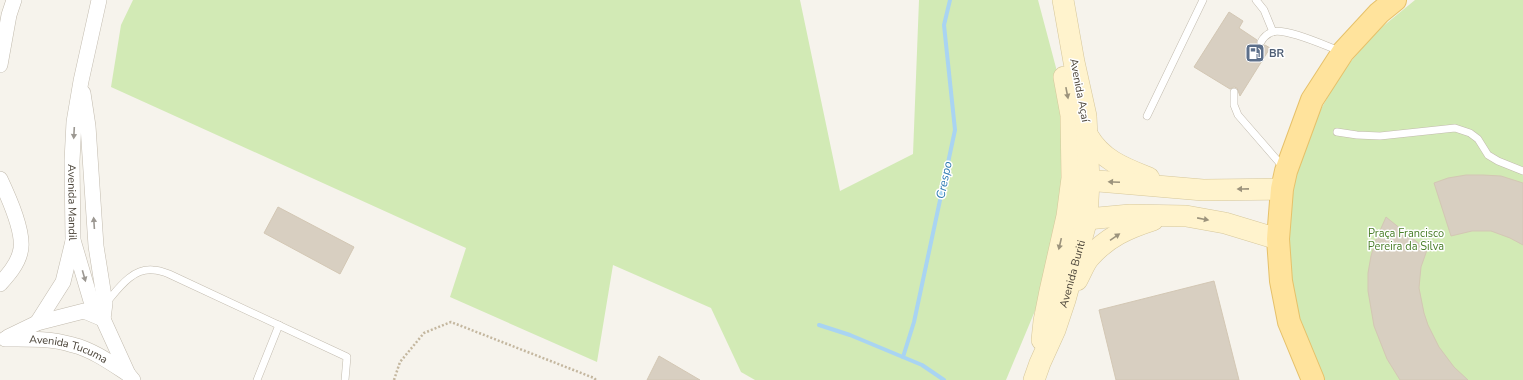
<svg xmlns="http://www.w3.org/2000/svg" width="1523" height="380" viewBox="0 0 1523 380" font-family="'Nunito Sans',sans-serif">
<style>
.green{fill:#d2eab5}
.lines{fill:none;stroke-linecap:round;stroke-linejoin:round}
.stream{stroke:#a9d4f2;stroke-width:4}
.building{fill:#d8cfc1;stroke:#d3c7b4}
.lane-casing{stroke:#c2bbae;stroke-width:8}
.street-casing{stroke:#c2bbae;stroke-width:16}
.secondary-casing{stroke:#d6c79b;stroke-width:22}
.primary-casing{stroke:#e6c16a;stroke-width:24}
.path{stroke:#c4b79f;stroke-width:2.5;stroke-dasharray:2 2;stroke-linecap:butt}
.lane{stroke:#fff;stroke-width:7}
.street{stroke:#fff;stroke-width:15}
.secondary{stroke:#fff3cd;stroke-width:21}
.primary{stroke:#ffe39c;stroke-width:22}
.oneway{fill:#9c937c}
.oneway2{fill:#9c9892}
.labels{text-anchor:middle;stroke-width:3;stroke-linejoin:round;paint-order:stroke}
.service-label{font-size:11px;font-weight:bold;fill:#4e5e75;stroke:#fff;text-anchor:start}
.street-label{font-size:11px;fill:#4b4439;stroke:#fff}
.park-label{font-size:11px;fill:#4a7f2a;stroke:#fff}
.water-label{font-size:12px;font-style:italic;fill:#2e7ab2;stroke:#fff}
</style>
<rect width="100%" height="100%" fill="#f6f3ec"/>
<g class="green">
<path d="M133 0H800L840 191 913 154 919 0H1038L1063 94 1062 191 1037 306 1006 380H755L741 372 711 308 613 265 597 362 450 297 466 248 111 87 121 25Z"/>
<path d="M1415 0H1523V380H1321L1300 329 1289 277 1288 223 1297 170 1315 120 1341 73 1376 32Z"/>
</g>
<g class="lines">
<g class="stream">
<path d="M819 325 850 335 922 365 944 380"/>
<path d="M903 357 914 322 955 130 944 25 950 0"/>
</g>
</g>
<g class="building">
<path d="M1229 12 1243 21 1239 28 1257 40 1256 42 1258 46 1261 47 1265 45 1270 48 1240 96 1237 88 1234 87 1230 89 1194 67Z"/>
<path d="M1466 175H1483L1501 176 1523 183V245L1510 238 1491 231H1472L1451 236 1434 183 1448 178Z"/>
<path d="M278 207 354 247 340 274 264 233Z"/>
<path d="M1386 217 1427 250 1421 267 1420 277 1419 288 1424 313 1428 325 1439 347 1454 367 1468 380H1400L1387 359 1374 326 1368 291V273L1371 256 1375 242Z"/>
<path d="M1214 281 1239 380H1116L1099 310Z"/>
<path d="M659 356 700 380H647Z"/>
</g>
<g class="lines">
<defs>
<g id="lane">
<path d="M1256 0 1264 10 1273 32"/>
<path d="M1261 42C1263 38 1267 34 1272 32 1285 27 1326 46 1340 51"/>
<path d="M1234 92V105L1238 115 1284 168"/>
<path d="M1147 116 1203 0"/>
<path d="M1337 132 1357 135 1380 136 1455 128 1470 133 1478 139 1488 155 1498 161 1523 171"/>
<path d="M106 303C118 289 132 268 153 270 158 270 164 272 169 274L347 357 345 380"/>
<path d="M257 380 279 325"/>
</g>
<g id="street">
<path id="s1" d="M99 0 81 81 74 122 72 161 73 240 91 301 103 319 128 374 133 380"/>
<path d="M0 65 9 15 14 0"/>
<path d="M83 93 88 126 96 246 105 303 103 319"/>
<path d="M0 179C8 196 26 235 20 253 17 265 8 275 0 284"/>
<path d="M37 323 63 282 73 241"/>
<path d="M8 337 37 323 84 311 103 319"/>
<path id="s2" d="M5 339C28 339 50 338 73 345 93 350 111 363 128 374"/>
</g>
<g id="secondary">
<path d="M1088 136C1102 160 1124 168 1149 178"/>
<path d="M1075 179 1203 190 1282 189"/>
<path d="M1073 217 1087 219 1130 215 1186 216 1225 223 1278 239"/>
<path d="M1077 280C1081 273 1084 264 1089 258 1107 237 1128 228 1153 220"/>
<path d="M1042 340 1044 321 1050 291 1067 216 1072 178 1071 115 1064 77"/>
<path id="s3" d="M1034 380 1040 363 1055 330 1065 300 1087 219 1089 181 1086 116 1074 62 1063 0"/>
</g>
<path id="primary" d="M1313 380 1289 322 1281 281 1278 239 1282 189 1286 171 1312 100 1343 52 1379 13 1395 0"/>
</defs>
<use href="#lane" class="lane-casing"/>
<use href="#street" class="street-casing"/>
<use href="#secondary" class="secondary-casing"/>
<use href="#primary" class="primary-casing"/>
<path class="path" d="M394 380 400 362 424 333 451 322 594 378 596 380"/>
<use href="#lane" class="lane"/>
<use href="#street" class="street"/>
<use href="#secondary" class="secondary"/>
<use href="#primary" class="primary"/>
</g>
<defs><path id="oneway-solid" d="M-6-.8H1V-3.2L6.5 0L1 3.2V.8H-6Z"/></defs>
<g class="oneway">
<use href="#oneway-solid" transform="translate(1067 93) rotate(79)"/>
<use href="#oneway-solid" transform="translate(1114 182) rotate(-177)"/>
<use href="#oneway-solid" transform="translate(1243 189) rotate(179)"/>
<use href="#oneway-solid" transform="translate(1203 219) rotate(11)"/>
<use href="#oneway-solid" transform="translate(1115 237) rotate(-34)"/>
<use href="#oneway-solid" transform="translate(1060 244) rotate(103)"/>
</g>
<g class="oneway2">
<use href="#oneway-solid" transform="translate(74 133) rotate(93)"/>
<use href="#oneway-solid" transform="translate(94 223) rotate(-94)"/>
<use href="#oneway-solid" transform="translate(84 276) rotate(74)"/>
</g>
<defs>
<symbol id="fuel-square" viewBox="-11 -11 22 22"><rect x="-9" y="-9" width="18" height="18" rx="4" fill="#5c6f8a" stroke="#fff"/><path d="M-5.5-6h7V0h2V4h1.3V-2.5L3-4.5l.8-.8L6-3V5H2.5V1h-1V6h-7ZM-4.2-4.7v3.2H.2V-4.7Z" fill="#fff"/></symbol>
</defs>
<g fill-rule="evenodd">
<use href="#fuel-square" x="1244" y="42" width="22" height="22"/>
</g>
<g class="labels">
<g class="service-label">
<text x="1269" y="57">BR</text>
</g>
<g class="street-label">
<text transform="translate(1080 90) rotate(79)" y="4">Avenida Açaí</text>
<text dy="4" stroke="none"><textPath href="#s1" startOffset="205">Avenida Mandil</textPath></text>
<text dy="4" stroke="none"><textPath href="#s3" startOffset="113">Avenida Buriti</textPath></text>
<text dy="4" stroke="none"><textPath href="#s2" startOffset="65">Avenida Tucuma</textPath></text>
</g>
<g class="park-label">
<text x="1406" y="237">Praça Francisco<tspan x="1406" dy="13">Pereira da Silva</tspan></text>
</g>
<g class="water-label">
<text transform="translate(944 180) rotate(-78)" y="4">Crespo</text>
</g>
</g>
</svg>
